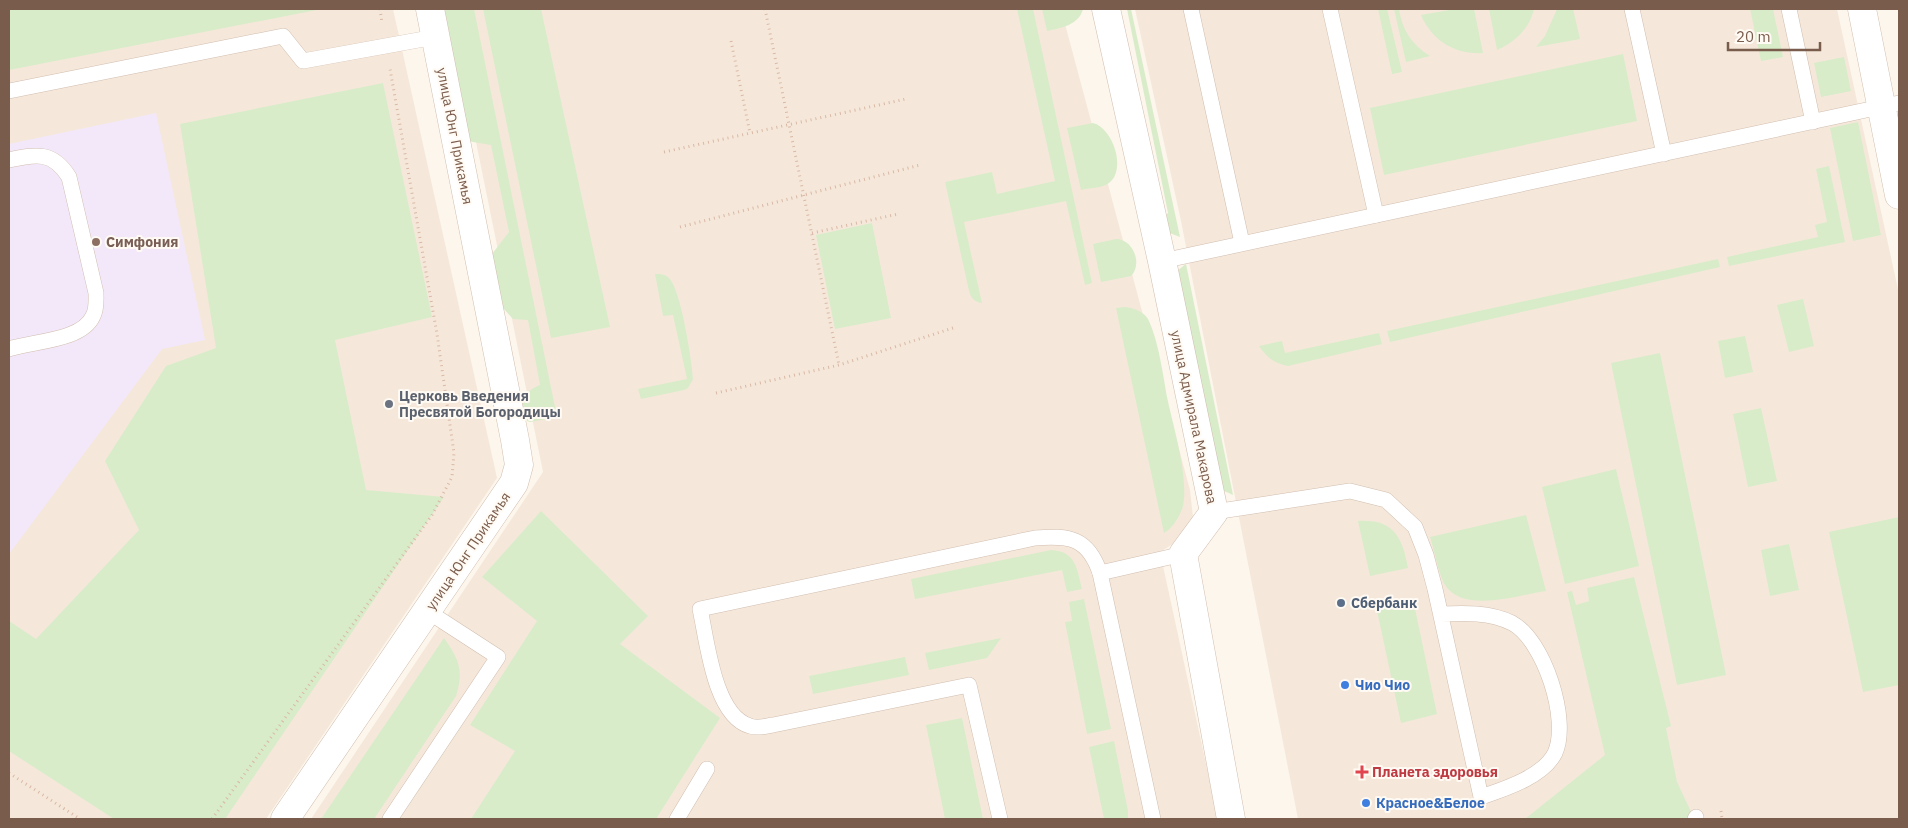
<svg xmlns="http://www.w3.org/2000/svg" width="1908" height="828" viewBox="0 0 1908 828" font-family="'IBM Plex Sans',sans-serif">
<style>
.residential{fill:#f5e8da}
.education{fill:#f3e8fa}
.green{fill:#d8ecc9}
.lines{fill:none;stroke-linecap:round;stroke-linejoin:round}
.lane-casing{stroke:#d1beb0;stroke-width:16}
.street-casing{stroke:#d1beb0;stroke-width:29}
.path{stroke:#d9b8a5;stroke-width:3;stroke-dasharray:1 4;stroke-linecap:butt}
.lane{stroke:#fff;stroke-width:15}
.street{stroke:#fff;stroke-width:28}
.education-dot{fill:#8d6e63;stroke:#fffaf3;stroke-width:2}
.worship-dot{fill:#6b7280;stroke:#fffaf3;stroke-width:2}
.service-dot{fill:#5c6f8a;stroke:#fffaf3;stroke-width:2}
.shop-dot{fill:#3f7fe0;stroke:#fffaf3;stroke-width:2}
.health-dot{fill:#e0444e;stroke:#fffaf3;stroke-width:2}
.labels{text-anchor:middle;stroke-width:4;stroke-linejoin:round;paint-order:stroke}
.street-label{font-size:14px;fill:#7a5c4d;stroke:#fffaf3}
.education-label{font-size:14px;font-weight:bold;fill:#785e54;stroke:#fffaf3;text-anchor:start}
.worship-label{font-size:14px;font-weight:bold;fill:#5b616d;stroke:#fffaf3;text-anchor:start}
.service-label{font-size:14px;font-weight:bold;fill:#4e5e75;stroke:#fffaf3;text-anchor:start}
.shop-label{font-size:14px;font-weight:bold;fill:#366cbe;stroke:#fffaf3;text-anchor:start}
.health-label{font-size:14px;font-weight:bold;fill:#be3a42;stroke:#fffaf3;text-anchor:start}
</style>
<rect width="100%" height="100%" fill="#fdf6ec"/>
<g class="residential">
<path d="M9 9H393L497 478 266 819H9Z"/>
<path d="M449 9H1061L1190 490 1193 517 1184 537 1160 552 1218 819H311L543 472Z"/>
<path d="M1135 9H1837L1899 294V819H1298L1181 221Z"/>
</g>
<path class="education" d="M156 113 205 340 162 349 9 554V144Z"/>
<g class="green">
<path d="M9 9H322L9 70Z"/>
<path d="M440 9H474L557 417 530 422 527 421C517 405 523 391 540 385L528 320 513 319 503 308 492 254 509 232 491 145 467 141Z"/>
<path d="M483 9H541L610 327 551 338Z"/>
<path d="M1017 9H1033L1092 283 1085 285 1066 201 964 222 982 303C974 302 971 298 969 291L945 182 992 172 997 194 1055 181Z"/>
<path d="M1042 9H1083C1079 25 1061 28 1047 31Z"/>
<path d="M1127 9H1131L1180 237 1167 232 1161 220 1168 213Z"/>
<path d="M1378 9H1387L1402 72 1392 74Z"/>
<path d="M1394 9H1399C1402 30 1412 45 1430 56L1406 62Z"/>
<path d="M1455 9H1474L1483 53C1456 55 1432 41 1421 15Z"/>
<path d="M1489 9H1534C1530 28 1515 42 1497 50Z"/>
<path d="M1557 9H1573L1580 39 1536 47 1545 36Z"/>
<path d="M1750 9H1773L1783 57 1761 61Z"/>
<path d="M1623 54 1637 121 1384 175 1370 108Z"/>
<path d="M1844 57 1851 91 1821 97 1814 63Z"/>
<path d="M383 83 432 317 335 340 366 490 444 497 225 819H114L9 751V621L36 639 139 530 105 461 166 366 216 348 180 124Z"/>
<path d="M1858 122 1881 235 1853 241 1830 128Z"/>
<path d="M1093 123C1113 128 1127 170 1109 183 1102 188 1089 188 1081 190L1067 128Z"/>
<path d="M1829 166 1845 242 1729 266 1727 257 1818 237 1815 225 1827 222 1816 169Z"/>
<path d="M872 223 891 318 835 329 816 235Z"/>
<path d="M1116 239C1133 239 1143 264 1131 276L1101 282 1093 244Z"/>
<path d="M1718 259 1720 267 1390 342 1387 331Z"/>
<path d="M1186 264 1233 495 1222 490 1177 271Z"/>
<path d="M655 274C660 274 665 274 669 278 681 290 692 361 693 379L688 388 684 390 641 399 638 389 687 379 673 315 663 316Z"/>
<path d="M1803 299 1814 346 1789 352 1777 305Z"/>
<path d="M1125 307C1134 308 1143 311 1148 319 1158 339 1163 374 1167 397 1173 426 1189 477 1183 506 1180 516 1173 528 1164 533L1116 308Z"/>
<path d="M1379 333 1382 344 1288 366C1274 363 1267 358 1259 346L1282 341 1285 353Z"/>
<path d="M1745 336 1753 372 1725 378 1718 341Z"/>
<path d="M1660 353 1726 675 1677 685 1611 363Z"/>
<path d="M1761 408 1777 481 1748 487 1733 414Z"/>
<path d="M1616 469 1639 566 1565 584 1542 487Z"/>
<path d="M541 511 648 616 620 644 720 718 656 819H471L515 751 470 725 537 621 482 577Z"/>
<path d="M1526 515 1546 591C1518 595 1464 614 1445 585 1439 575 1434 549 1430 537Z"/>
<path d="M1899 517V685L1863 692 1829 532Z"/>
<path d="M1358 521C1394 519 1402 537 1408 568L1370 576Z"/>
<path d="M1789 544 1799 590 1770 596 1761 550Z"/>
<path d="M1051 550C1076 551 1077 569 1082 589L1067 592 1062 570 915 599 911 579Z"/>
<path d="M1634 577 1671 726 1666 728 1677 782 1692 814 1688 819H1525L1605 755 1567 592 1572 591 1576 605 1589 601 1587 588Z"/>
<path d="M1084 599 1111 729 1087 734 1065 622 1072 621 1069 602Z"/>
<path d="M1413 599 1437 714 1401 723 1376 606Z"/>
<path d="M444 638C459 659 464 671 456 696L374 819H321Z"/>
<path d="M1001 638 987 658 929 670 925 653Z"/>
<path d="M905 657 909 675 813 694 809 676Z"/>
<path d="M962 718 983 819H945L926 725Z"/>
<path d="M1114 741 1128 811V819H1104L1089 747Z"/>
</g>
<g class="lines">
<defs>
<g id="lane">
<path d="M1191 9 1242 243"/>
<path d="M1330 9 1376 215"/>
<path d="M1632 9 1664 154"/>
<path d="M1789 9 1813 122"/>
<path d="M9 91 283 36 303 61 435 37"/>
<path d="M9 160C36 154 53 151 69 177L96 293C96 300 97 309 93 316 82 341 33 341 9 349"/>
<path d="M1162 261 1899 103"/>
<path d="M1214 512 1350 491 1386 500 1415 527 1426 555 1435 589 1481 797C1504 789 1543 777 1555 753 1570 720 1544 640 1512 623 1490 612 1464 613 1441 614"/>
<path d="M390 819 498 657 427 611"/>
<path d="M677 819 707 769"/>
<path d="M1000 819 969 685 773 725C766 726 757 729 750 726 714 716 707 640 700 609L1035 538C1070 535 1088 538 1100 573"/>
<path d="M1153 819 1100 573 1183 554"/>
<path d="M1695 819 1696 817"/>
</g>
<g id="street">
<path d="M1106 9 1162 261 1214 512 1183 554 1231 819"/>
<path d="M1862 9 1899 195"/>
<path d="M285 819 514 483 519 465 515 440 430 9"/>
</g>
</defs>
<use href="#lane" class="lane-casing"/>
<use href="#street" class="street-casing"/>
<g class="path">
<path d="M380 9 382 23"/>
<path d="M765 9 839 365"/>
<path d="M731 41 750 133"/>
<path d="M664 152 906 99"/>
<path d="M680 227 920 165"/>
<path d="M812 233 898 214"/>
<path d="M716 393 839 365 956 327"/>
<path d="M9 773 80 819"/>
<path d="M1721 811 1722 819"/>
<path d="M212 819 432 515 452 477 454 453 437 334 390 69"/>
</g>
<use href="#lane" class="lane"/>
<use href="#street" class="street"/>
</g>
<circle class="education-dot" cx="96" cy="242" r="5"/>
<circle class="worship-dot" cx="389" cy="404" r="5"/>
<circle class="service-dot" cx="1341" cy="603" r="5"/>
<g class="shop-dot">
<circle cx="1345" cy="685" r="5"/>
<circle cx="1366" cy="803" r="5"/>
</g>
<path class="health-dot" d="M1359.5 764.5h5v5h5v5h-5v5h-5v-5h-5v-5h5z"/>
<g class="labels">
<g class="street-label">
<text transform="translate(455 136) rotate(79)" y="5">улица Юнг Прикамья</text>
<text transform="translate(1194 417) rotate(78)" y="5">улица Адмирала Макарова</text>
<text transform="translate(468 551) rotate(-56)" y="5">улица Юнг Прикамья</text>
</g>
<g class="education-label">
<text x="106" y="247">Симфония</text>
</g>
<g class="worship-label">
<text x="399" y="401">Церковь Введения<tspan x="399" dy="16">Пресвятой Богородицы</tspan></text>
</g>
<g class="service-label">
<text x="1351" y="608">Сбербанк</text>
</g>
<g class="shop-label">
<text x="1355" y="690">Чио Чио</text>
<text x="1376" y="808">Красное&amp;Белое</text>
</g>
<g class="health-label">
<text x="1372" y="777">Планета здоровья</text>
</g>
</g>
<rect width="1908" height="828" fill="none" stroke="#7a5c4d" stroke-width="20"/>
<path d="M1728 42v8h92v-8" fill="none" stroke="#7a5c4d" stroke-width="2.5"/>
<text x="1736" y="42" font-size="15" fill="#7a5c4d" stroke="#fffaf3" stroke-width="4" paint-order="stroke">20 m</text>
</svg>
